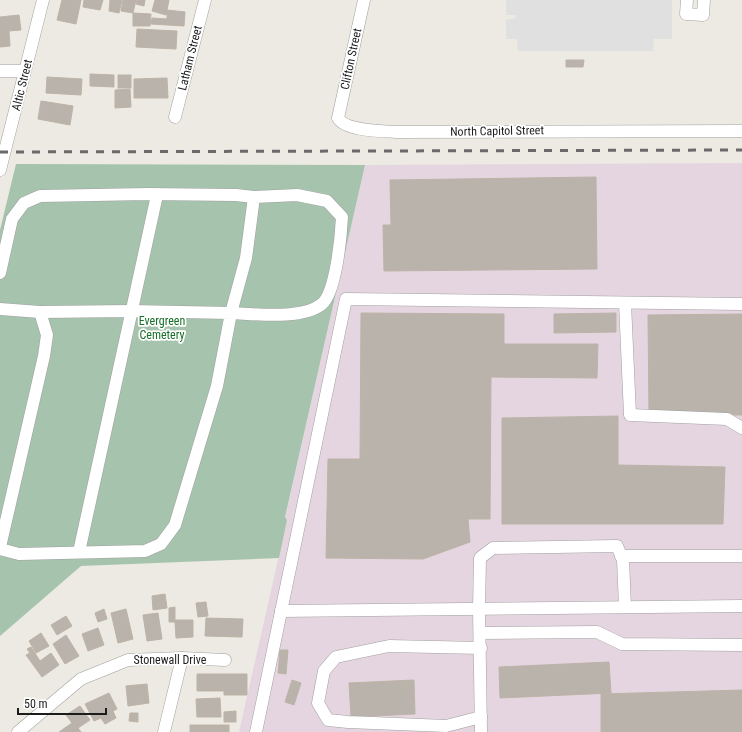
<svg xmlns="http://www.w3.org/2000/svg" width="742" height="732" viewBox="0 0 742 732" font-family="'Roboto Condensed',sans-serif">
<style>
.industrial{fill:#e5d5e0}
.cemetery{fill:#a6c3ad}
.parking{fill:#e0e0e0}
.building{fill:#b9b3ac;stroke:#bdb3a6}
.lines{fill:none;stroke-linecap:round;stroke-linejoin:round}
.minor-casing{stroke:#a0a0a0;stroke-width:13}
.minor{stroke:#fff;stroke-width:12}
.rail{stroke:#6a6a6a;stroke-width:3;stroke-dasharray:8 8;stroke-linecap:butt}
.labels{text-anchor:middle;stroke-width:3.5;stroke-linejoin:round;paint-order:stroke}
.street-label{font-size:12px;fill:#1c1c1c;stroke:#fff}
.park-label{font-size:12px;fill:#156f26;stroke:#fff}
</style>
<rect width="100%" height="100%" fill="#eceae2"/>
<path class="industrial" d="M742 163V732H239L287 520 285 518 365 165Z"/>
<path class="cemetery" d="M16 164 365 165 285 517 287 520 279 558 81 566 0 636V230Z"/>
<path class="parking" d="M506 0H672V39H654L653 51H518L517 39H506V20L516 18 515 15H506Z"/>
<g class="building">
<path d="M62 0H81L76 24 57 20Z"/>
<path d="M84 0H103L100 10 83 7Z"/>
<path d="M110 0H122L119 13 109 11Z"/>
<path d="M123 0H136L133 13 121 11Z"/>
<path d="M137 0H145L144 6 136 4Z"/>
<path d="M155 0H169L166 15 152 11Z"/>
<path d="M167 10 185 12 184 26 151 24 152 18 167 19Z"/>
<path d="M133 13 151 14 150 26H133Z"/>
<path d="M19 15 21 30 9 31 10 46 0 47V17Z"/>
<path d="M137 29 177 31 176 49 136 47Z"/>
<path d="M566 60H584L583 67H566Z"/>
<path d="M90 74 114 75V87L90 86Z"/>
<rect x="118" y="75" width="13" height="13"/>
<path d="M47 77 82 79 81 95 46 93Z"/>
<path d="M167 78 168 98H134V79Z"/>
<path d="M130 89 131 107 115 108V90Z"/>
<path d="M41 101 73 106 70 125 38 119Z"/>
<path d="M596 177 597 269 384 271 383 225H391L390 180Z"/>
<path d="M361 313 504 314V344H598L597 378 491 377 490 519H468L470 542 423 559 326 558 328 459H360Z"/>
<path d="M616 313V332L554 333V314Z"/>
<path d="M742 314V415H649L648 315Z"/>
<path d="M618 416V465L725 467 723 524H502V418Z"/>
<path d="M165 594 167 608 153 610 152 596Z"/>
<path d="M206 602 208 616 198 617 196 603Z"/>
<path d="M175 607V620H193V637L176 638 175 622H169V608Z"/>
<path d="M104 609 107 619 98 622 95 613Z"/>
<path d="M126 609 133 639 118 643 111 613Z"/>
<path d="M158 613 162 639 147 641 143 615Z"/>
<path d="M66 616 72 626 57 635 51 625Z"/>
<path d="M206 618 243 619 242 637 205 636Z"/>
<path d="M98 628 104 645 88 651 82 634Z"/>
<path d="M41 633 49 646 36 653 29 641Z"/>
<path d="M66 635 79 656 65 664 53 644Z"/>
<path d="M31 647 40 661 51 653 59 665 42 677 26 655 30 653 27 649Z"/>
<path d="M280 650H288L286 674 278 673Z"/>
<path d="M609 662 611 693 500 698 499 667Z"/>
<path d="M197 674H247V695H224V691H197Z"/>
<path d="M292 680 301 683 294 705 285 702Z"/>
<path d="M414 680 415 714 351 717 349 683Z"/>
<path d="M147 684 149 703 128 706 126 686Z"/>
<path d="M742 690V732H601V694Z"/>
<path d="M109 693 117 709 113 711 116 718 105 724 101 718 94 721 85 704Z"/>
<path d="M220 698 221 717H197L196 699Z"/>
<path d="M80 706 90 720 78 728 81 732H59L72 723 66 715Z"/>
<path d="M236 711V722H224V712Z"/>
<path d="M130 713H138V722L129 721Z"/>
<rect x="190" y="725" width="39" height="7"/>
</g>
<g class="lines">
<defs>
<g id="minor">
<path d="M364 0 338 118C345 131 382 131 396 132L742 131"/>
<path d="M687 0 686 14 703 15 704 0"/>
<path d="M0 71H25"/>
<path d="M175 117 205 0"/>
<path d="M0 170 43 0"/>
<path d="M0 273 12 219 24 203 40 196 147 194 236 195 254 197 246 258 231 313C256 314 302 320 322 304 336 292 341 236 342 217L327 201 297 195 254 197"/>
<path d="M625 303 630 415 727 419 742 428"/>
<path d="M0 309 40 312 131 311 231 313 217 386 175 525 161 544 145 551 19 554 0 549"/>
<path d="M0 547 44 356 47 335 40 312"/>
<path d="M79 552 157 195"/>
<path d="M621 556H742"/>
<path d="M281 611 742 606"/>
<path d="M481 633 597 632 622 644 742 645"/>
<path d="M481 648 389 646 336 657 324 671 318 703 328 720 348 722 446 726 481 717"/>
<path d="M18 732 81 679 128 660 182 658 225 660"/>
<path d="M164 732 182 658"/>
<path d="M256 732 346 299 742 304"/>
<path d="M481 732 479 609 480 558 493 548 617 546 623 560 625 607"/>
</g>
</defs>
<use href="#minor" class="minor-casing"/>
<use href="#minor" class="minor"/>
<path class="rail" d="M0 152 742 150"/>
</g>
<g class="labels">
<g class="street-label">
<text transform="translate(190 58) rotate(-76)" y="4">Latham Street</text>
<text transform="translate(351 59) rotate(-78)" y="4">Clifton Street</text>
<text transform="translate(22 85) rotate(-76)" y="4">Altic Street</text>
<text transform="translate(497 131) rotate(-1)" y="4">North Capitol Street</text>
<text x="170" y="664">Stonewall Drive</text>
</g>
<g class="park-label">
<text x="162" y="325">Evergreen<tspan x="162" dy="14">Cemetery</tspan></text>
</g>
</g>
<path d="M18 708v6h88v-6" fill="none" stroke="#1c1c1c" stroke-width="2"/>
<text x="24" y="708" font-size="12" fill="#1c1c1c" stroke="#ffffff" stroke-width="3" paint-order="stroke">50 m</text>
</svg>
